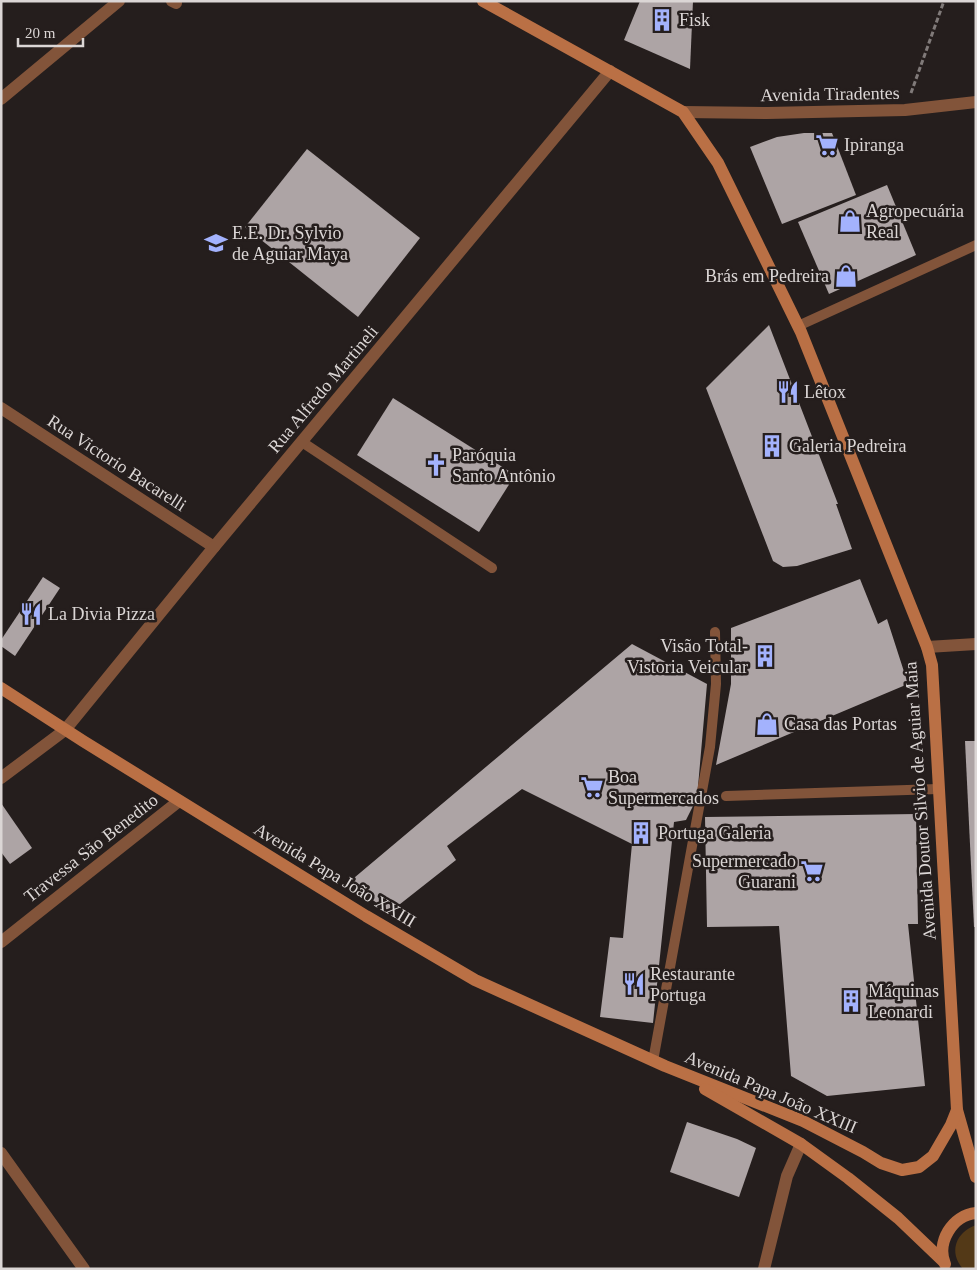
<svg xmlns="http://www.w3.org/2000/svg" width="977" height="1270" viewBox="0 0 977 1270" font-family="'Times New Roman',serif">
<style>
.green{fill:#533917}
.building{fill:#ada4a5}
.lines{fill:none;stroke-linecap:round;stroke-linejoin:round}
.path{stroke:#807a79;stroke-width:3;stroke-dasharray:5 2.5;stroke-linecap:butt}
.lane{stroke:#82543a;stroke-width:10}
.street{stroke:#82543a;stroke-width:12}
.secondary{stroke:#ba7045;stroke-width:12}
.labels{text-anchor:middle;stroke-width:5;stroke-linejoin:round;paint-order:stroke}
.poi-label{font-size:18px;fill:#dbd6d5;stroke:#251e1d;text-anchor:start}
.street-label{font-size:18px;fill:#dbd6d5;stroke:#251e1d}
</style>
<rect width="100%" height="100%" fill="#251e1d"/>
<path class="green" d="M976 1225V1269H963C948 1252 956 1232 976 1225Z"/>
<g class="building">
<path d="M640 1H693L690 69 624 40Z"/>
<path d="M804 133H832L856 195 782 224 750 147 777 137Z"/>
<path d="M307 149 420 238 358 317 245 227Z"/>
<path d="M887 185 916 255 829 294 798 222Z"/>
<path d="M769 325 838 504H836L852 549 797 566 783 567 773 561 706 388Z"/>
<path d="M393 398 515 475 479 532 357 455Z"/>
<path d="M43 577 60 588 15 656 1 646V640Z"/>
<path d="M860 579 878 624 887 619 908 684 716 765 731 684V628Z"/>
<path d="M632 644 707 684 697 798 686 820 674 822 653 1023 600 1017 610 937 623 938 632 844 522 789 447 846 456 860 390 912 348 883Z"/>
<path d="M965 741H976V927H974Z"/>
<path d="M1 803 32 848 10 864 1 852Z"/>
<path d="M916 814 918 924H908L925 1086 827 1096 791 1076 779 926 707 927 705 817Z"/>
<path d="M687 1122 737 1139 756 1148 739 1197 670 1172Z"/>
</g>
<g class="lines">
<path class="path" d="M911 93 944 1"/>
<g class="lane">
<path d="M798 326 976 245"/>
<path d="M302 442 492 568"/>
<path d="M726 796 938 789"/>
<path d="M653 1061 710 747 716 684 715 632"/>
</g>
<g class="street">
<path d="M172 1 176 3"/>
<path d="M1 99 119 1"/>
<path d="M683 112 767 113 905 110 976 102"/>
<path d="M1 408 214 547"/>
<path d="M927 647 976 644"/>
<path d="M1 778 65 730 214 547 610 71"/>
<path d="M1 942 179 801"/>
<path d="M1 1153 84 1269"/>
<path d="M764 1269 787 1176 801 1144"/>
</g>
<g class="secondary">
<path d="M483 1 683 112 718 163 801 332 927 647 932 665 957 1110 976 1177"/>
<path d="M1 688 83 741 366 916 475 980 665 1066 803 1121 863 1152 881 1163 902 1170 919 1167 933 1156 951 1125 957 1110"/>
<path d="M705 1089 801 1144 848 1178 898 1218 943 1261"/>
<path d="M945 1264C936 1243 952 1215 976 1213"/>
</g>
</g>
<defs>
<symbol id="building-bare" viewBox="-9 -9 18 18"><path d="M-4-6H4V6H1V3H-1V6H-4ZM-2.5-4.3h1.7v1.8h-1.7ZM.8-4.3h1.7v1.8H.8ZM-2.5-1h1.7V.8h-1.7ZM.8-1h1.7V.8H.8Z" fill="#a3b2fd" stroke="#251e1d" stroke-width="2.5" paint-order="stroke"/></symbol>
<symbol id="supermarket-bare" viewBox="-9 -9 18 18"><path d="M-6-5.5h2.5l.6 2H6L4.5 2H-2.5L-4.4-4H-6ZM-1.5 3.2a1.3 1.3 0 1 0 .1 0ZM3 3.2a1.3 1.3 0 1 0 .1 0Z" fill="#a3b2fd" stroke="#251e1d" stroke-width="2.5" paint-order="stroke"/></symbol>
<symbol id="shop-bare" viewBox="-9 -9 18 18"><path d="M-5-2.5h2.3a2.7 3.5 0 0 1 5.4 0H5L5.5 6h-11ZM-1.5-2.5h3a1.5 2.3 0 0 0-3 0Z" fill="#a3b2fd" stroke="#251e1d" stroke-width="2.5" paint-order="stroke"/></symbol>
<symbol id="school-bare" viewBox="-9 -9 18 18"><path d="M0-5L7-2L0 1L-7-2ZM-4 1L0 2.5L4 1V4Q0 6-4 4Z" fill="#a3b2fd" stroke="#251e1d" stroke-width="2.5" paint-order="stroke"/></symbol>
<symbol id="restaurant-bare" viewBox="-9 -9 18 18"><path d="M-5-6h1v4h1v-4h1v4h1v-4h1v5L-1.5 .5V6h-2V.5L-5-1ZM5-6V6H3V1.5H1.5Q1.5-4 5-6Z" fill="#a3b2fd" stroke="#251e1d" stroke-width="2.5" paint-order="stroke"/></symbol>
<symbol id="church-bare" viewBox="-9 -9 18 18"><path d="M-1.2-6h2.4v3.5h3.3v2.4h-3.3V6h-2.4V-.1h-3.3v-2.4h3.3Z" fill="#a3b2fd" stroke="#251e1d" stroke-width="2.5" paint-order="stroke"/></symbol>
</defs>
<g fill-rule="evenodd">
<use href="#building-bare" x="646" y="4" width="32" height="32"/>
<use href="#supermarket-bare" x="811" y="129" width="32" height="32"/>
<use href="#shop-bare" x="834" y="205" width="32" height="32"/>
<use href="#school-bare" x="200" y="227" width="32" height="32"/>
<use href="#shop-bare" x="830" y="260" width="32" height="32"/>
<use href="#restaurant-bare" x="772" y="376" width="32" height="32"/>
<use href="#building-bare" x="756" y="430" width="32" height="32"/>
<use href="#church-bare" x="420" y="449" width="32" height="32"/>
<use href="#restaurant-bare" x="15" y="598" width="32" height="32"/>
<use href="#building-bare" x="749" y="640" width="32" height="32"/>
<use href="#shop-bare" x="751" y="708" width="32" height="32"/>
<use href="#supermarket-bare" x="576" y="771" width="32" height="32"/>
<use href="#building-bare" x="625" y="817" width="32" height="32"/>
<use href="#supermarket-bare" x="796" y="855" width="32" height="32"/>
<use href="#restaurant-bare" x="618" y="968" width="32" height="32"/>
<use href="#building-bare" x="835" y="985" width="32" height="32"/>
</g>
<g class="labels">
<g class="poi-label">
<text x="679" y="26">Fisk</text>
<text x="844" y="151">Ipiranga</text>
<text x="866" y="217">Agropecuária<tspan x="866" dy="21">Real</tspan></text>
<text x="232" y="239">E.E. Dr. Sylvio<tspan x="232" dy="21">de Aguiar Maya</tspan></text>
<text x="829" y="282" text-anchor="end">Brás em Pedreira</text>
<text x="804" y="398">Lêtox</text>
<text x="789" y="452">Galeria Pedreira</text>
<text x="452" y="461">Paróquia<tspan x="452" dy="21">Santo Antônio</tspan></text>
<text x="48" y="620">La Divia Pizza</text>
<text x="748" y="652" text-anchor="end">Visão Total-<tspan x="748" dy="21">Vistoria Veicular</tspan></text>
<text x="784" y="730">Casa das Portas</text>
<text x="608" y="783">Boa<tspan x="608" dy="21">Supermercados</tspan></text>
<text x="658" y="839">Portuga Galeria</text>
<text x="796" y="867" text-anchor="end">Supermercado<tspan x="796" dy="21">Guarani</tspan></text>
<text x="650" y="980">Restaurante<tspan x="650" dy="21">Portuga</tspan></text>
<text x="868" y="997">Máquinas<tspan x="868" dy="21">Leonardi</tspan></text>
</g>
<g class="street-label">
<text transform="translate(830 94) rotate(-1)" y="6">Avenida Tiradentes</text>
<text transform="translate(323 389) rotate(-50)" y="6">Rua Alfredo Martineli</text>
<text transform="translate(117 463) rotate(33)" y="6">Rua Victorio Bacarelli</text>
<text transform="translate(920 801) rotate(-94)" y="6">Avenida Doutor Silvio de Aguiar Maia</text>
<text transform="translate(91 848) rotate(-38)" y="6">Travessa São Benedito</text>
<text transform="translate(335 875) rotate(31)" y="6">Avenida Papa João XXIII</text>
<text transform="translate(771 1092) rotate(23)" y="6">Avenida Papa João XXIII</text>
</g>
</g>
<rect width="977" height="1270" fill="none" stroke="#dbd6d5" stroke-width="5"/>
<path d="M18 38v8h65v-8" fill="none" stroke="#dbd6d5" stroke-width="2.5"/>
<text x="25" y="38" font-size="15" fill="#dbd6d5" stroke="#251e1d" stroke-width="4" paint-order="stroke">20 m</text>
</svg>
